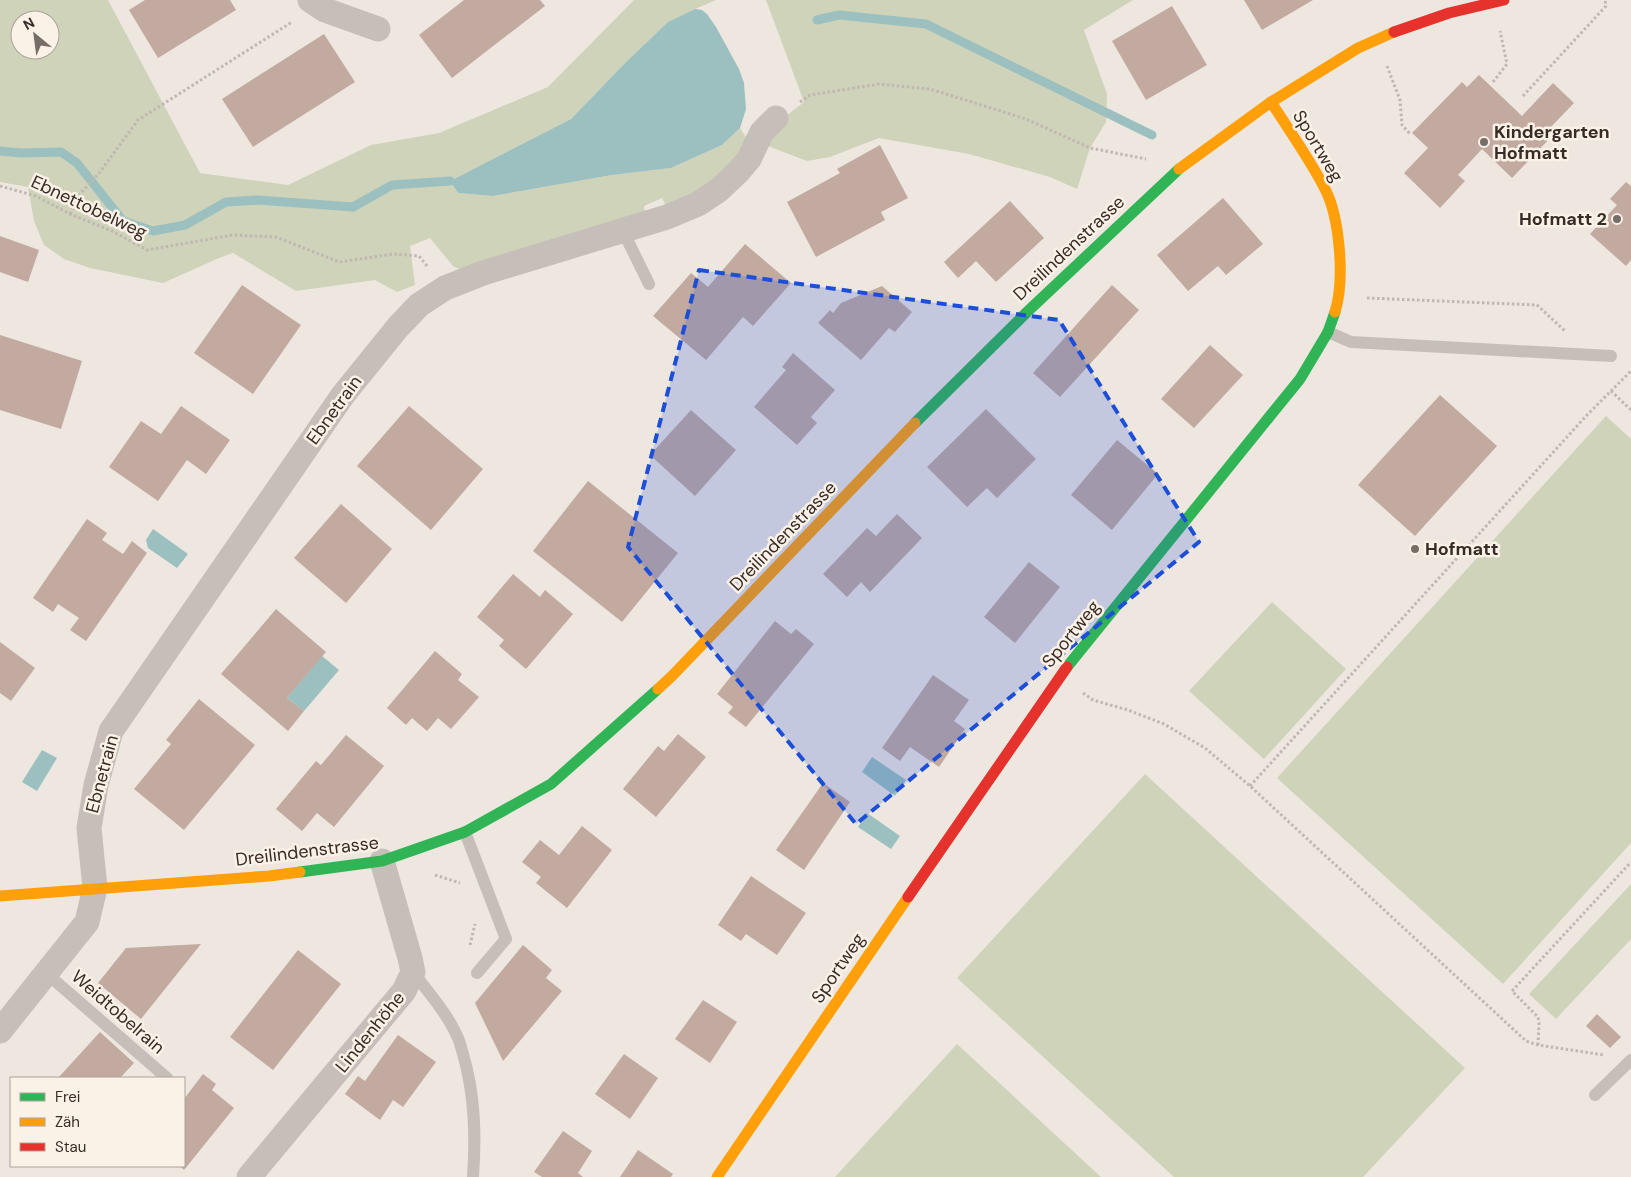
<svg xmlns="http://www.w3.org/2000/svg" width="1631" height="1177" viewBox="0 0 1631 1177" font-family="'DM Sans',sans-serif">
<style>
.green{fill:#cfd3ba;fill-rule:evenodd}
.water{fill:#9bc0bf}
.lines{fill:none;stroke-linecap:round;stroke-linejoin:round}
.stream{stroke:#9bc0bf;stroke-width:9}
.building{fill:#c2aaa1}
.path{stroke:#bfb7b1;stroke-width:3;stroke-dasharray:2.5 2.5;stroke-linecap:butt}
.lane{stroke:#c6bfb9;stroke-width:12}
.street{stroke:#c6bfb9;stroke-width:25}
.fast{stroke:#30b455;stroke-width:11}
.slow{stroke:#ff9f0a;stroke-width:11}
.jam{stroke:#e5322d;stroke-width:11}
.marked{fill:#1d4ed8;fill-opacity:0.2;stroke:#1d4ed8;stroke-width:4;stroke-dasharray:10 6;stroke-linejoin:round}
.poi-dot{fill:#776d68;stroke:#faf1e7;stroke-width:2}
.labels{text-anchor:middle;stroke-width:5;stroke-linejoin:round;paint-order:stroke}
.poi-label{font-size:18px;font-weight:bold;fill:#372c27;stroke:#faf1e7;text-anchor:start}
.street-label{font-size:18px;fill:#372c27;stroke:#faf1e7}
</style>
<rect width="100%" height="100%" fill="#ede7e0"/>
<g class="green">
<path d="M0 0H108L200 173 288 185 371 145 439 133 548 87 634 0H716L695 9 668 22 626 62 571 119 450 181 458 193 493 196 612 175 671 168 722 145 740 128 747 139 733 163 703 188 666 206 662 198 644 206 645 213 459 269 453 266 430 238 410 246 415 285 397 292 375 280 296 291 233 253 219 258 163 283 90 268 64 259 44 245 34 221 28 187 0 182ZM20 20H50V50H20Z"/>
<path d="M766 0H1133L1084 30 1107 94 1106 122 1090 148 1077 189 1050 177 969 154 879 138 830 157 807 161 768 146 776 124 804 102Z"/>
<path d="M1606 416 1631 439V843L1503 984 1277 778Z"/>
<path d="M1272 602 1346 669 1264 759 1189 691Z"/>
<path d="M1145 774 1465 1068 1363 1177H1174L957 978Z"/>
<path d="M1631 884V939L1556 1019 1529 994Z"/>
<path d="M957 1044 1101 1177H835Z"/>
</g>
<g class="water">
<path d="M695 9 702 10 707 14 716 27 739 69 744 83 746 109 740 128 722 145 671 168 612 175 493 196 458 193 450 181 571 119 626 62 668 22Z"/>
<path d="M153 529 188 554 177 568 148 548 146 540Z"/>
<path d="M322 656 339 670 304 711 287 698Z"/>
<path d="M42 750 57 758 37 791 22 782Z"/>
<path d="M872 757 906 780 895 796 862 772Z"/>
<path d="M867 813 900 836 891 849 858 827Z"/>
</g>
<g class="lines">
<g class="stream">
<path d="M817 20 839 15 926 24 1152 135"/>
<path d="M0 151 21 153 61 152 77 163 123 221 153 231 185 225 226 202 258 200 353 207 392 185 450 181"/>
</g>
</g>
<g class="building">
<path d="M145 0H230L236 10 158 58 129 10Z"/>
<path d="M464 0H540L545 6 452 78 419 35Z"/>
<path d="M1244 0H1313L1262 30Z"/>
<path d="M1172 6 1207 65 1146 100 1112 41Z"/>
<path d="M324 34 355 82 253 147 222 99Z"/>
<path d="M1479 75 1522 116 1553 83 1574 103 1547 131 1552 136 1512 178 1482 149 1458 175 1465 181 1440 208 1404 173 1428 148 1412 133 1462 82 1467 87Z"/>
<path d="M880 145 908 198 881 212 885 220 816 257 787 202 840 173 837 169Z"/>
<path d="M1626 182 1631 186V260L1626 266 1590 234 1617 205 1610 199Z"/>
<path d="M1223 198 1263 244 1226 275 1218 266 1188 291 1157 255Z"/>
<path d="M1010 201 1044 238 996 282 976 261 958 278 944 262Z"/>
<path d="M0 236 39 250 28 282 0 272Z"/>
<path d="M745 244 791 283 753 326 743 317 706 360 653 316 691 273 708 287Z"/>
<path d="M242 285 301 325 253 394 194 353Z"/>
<path d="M1112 285 1139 310 1060 397 1033 373Z"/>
<path d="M882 286 912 312 895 332 889 328 861 360 818 323 830 310 833 313 841 303Z"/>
<path d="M0 335 82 361 61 429 0 410Z"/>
<path d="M1210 345 1243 375 1194 428 1161 399Z"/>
<path d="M793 353 835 390 811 417 817 423 797 445 754 407 786 370 782 367Z"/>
<path d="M1440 395 1497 446 1415 536 1358 485Z"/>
<path d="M181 406 230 440 206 474 187 460 158 501 109 467 141 421 161 434Z"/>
<path d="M409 406 483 469 431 530 357 466Z"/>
<path d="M986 409 1036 459 997 498 987 488 967 507 927 467Z"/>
<path d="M691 410 736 450 695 496 650 455Z"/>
<path d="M1117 440 1158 474 1112 530 1071 495Z"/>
<path d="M588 481 678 553 622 622 533 551Z"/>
<path d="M341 504 392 549 346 603 294 558Z"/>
<path d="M897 514 922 538 870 592 861 582 847 597 823 574 867 528 876 536Z"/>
<path d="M87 519 107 533 102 540 123 554 132 541 147 553 86 641 70 630 79 618 58 604 53 612 33 598Z"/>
<path d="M1029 562 1060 587 1015 643 984 617Z"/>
<path d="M513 574 540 597 545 590 573 614 526 669 499 646 504 640 477 617Z"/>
<path d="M276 609 326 652 287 698 304 711 288 731 221 674Z"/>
<path d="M775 621 791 634 796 629 814 644 746 727 728 713 733 707 717 694Z"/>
<path d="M0 642 35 668 11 701 0 693Z"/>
<path d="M435 651 462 674 458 680 479 697 451 729 438 718 427 731 412 718 406 725 387 708Z"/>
<path d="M933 675 969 700 954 721 965 729 939 767 910 747 900 761 882 748Z"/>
<path d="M199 699 255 745 184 830 134 789 171 744 166 740Z"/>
<path d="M678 734 706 757 656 817 623 789 658 746 664 751Z"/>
<path d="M346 735 384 766 334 827 317 813 302 831 276 809 316 761 321 765Z"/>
<path d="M823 783 850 802 804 870 776 850Z"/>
<path d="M582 826 612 850 567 908 536 883 541 877 522 862 540 840 559 855Z"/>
<path d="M751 876 806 913 777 955 746 934 741 941 718 925Z"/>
<path d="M201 944 141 1019 98 983 126 948Z"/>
<path d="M523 945 552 970 546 978 562 991 503 1061 475 1003Z"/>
<path d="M298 950 341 984 273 1070 230 1037Z"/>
<path d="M703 1000 737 1022 710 1063 675 1039Z"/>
<path d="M1597 1014 1621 1037 1610 1048 1586 1026Z"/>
<path d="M100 1032 134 1063 120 1078H58Z"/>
<path d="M398 1035 436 1062 403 1107 393 1100 380 1120 345 1094 358 1076 365 1081Z"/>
<path d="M624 1054 658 1078 630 1119 595 1094Z"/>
<path d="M203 1074 216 1084 212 1090 234 1108 184 1170 180 1166H184V1099Z"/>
<path d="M563 1131 592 1151 578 1173 583 1177H542L534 1172Z"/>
<path d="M638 1150 673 1174 671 1177H620Z"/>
</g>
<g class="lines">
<g class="path">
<path d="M1387 66 1400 100 1402 125 1411 135"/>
<path d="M1493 82 1507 64 1500 31"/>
<path d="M1523 96 1606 6 1605 0"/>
<path d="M800 102 810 95 879 84 930 89 1026 119 1090 148 1146 159"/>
<path d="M0 186 36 196 70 214 112 231 147 250 233 235 276 237 339 262 394 254 419 256 427 266"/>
<path d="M70 214 80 194 100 172 138 120 292 22"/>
<path d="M1367 298 1537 305 1565 331"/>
<path d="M1611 391 1631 410"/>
<path d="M1083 693 1093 700 1128 710 1164 724 1205 748 1250 786 1526 1041 1538 1045 1604 1055"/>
<path d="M1250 786 1587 415 1631 371"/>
<path d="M435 875 460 883"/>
<path d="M470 945 475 924"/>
<path d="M1538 1045 1539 1023 1538 1017 1512 991 1631 862"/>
</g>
<g class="lane">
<path d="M622 229 649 284"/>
<path d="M1328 332 1351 342 1611 356"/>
<path d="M465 832 506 939 477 973"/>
<path d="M413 972C428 992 447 1013 457 1036 460 1041 461 1048 463 1054 475 1095 476 1135 473 1177"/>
<path d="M46 973 167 1078"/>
<path d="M1595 1095 1631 1060"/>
</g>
<g class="street">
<path d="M310 0 325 10 378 29"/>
<path d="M0 1031 87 922 95 888 89 828 96 785 111 731 343 395 398 327 419 305 445 288 483 273 667 217 698 204 719 190 738 172 749 159 762 132 776 118"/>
<path d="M249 1177 404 991 413 972 410 958 382 861"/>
</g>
<g class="fast">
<path d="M915 423 1027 312 1179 169"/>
<path d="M1067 667 1300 379 1328 332 1335 312"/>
<path d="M300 872 382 861 465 832 551 784 658 689"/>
</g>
<g class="slow">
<path d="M1271 102C1289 130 1309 158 1324 187 1340 216 1345 280 1335 312"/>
<path d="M1179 169 1271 102 1358 48 1394 32"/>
<path d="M658 689 672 676 915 423"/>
<path d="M0 896 269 876 300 872"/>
<path d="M717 1177 908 897"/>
</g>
<g class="jam">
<path d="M1394 32 1449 13 1504 0"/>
<path d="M908 897 1067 667"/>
</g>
</g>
<path class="marked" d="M699 270 1059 320 1199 542 856 824 628 547Z"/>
<g class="poi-dot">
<circle cx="1484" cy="142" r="5"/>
<circle cx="1617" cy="219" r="5"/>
<circle cx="1415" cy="549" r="5"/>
</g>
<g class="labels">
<g class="poi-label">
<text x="1494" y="138">Kindergarten<tspan x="1494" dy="21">Hofmatt</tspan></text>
<text x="1607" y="225" text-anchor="end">Hofmatt 2</text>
<text x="1425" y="555">Hofmatt</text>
</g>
<g class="street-label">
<text transform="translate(1318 146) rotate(59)" y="6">Sportweg</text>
<text transform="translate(89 207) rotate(25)" y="6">Ebnettobelweg</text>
<text transform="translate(1069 248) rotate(-43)" y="6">Dreilindenstrasse</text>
<text transform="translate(334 410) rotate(-54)" y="6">Ebnetrain</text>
<text transform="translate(783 536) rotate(-46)" y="6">Dreilindenstrasse</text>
<text transform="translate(1071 634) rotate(-51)" y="6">Sportweg</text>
<text transform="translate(102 774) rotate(-75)" y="6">Ebnetrain</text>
<text transform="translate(307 851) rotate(-7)" y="6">Dreilindenstrasse</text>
<text transform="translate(838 968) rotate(-56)" y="6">Sportweg</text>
<text transform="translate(118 1012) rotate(41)" y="6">Weidtobelrain</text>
<text transform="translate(370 1032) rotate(-51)" y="6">Lindenhöhe</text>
</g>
</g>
<rect x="10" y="1077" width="175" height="90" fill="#faf1e7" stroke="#aca29a"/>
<rect x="20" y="1093" width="25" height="8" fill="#30b455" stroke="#aca29a"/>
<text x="55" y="1102" font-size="15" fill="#372c27">Frei</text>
<rect x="20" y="1118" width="25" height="8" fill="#ff9f0a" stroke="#aca29a"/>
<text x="55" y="1127" font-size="15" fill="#372c27">Zäh</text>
<rect x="20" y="1143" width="25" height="8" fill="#e5322d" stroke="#aca29a"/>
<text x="55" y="1152" font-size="15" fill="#372c27">Stau</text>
<g transform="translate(35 35) rotate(331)"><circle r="24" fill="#faf1e7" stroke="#aca29a"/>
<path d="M0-4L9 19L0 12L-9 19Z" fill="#776d68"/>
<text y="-8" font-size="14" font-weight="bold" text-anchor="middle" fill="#372c27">N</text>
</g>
</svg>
